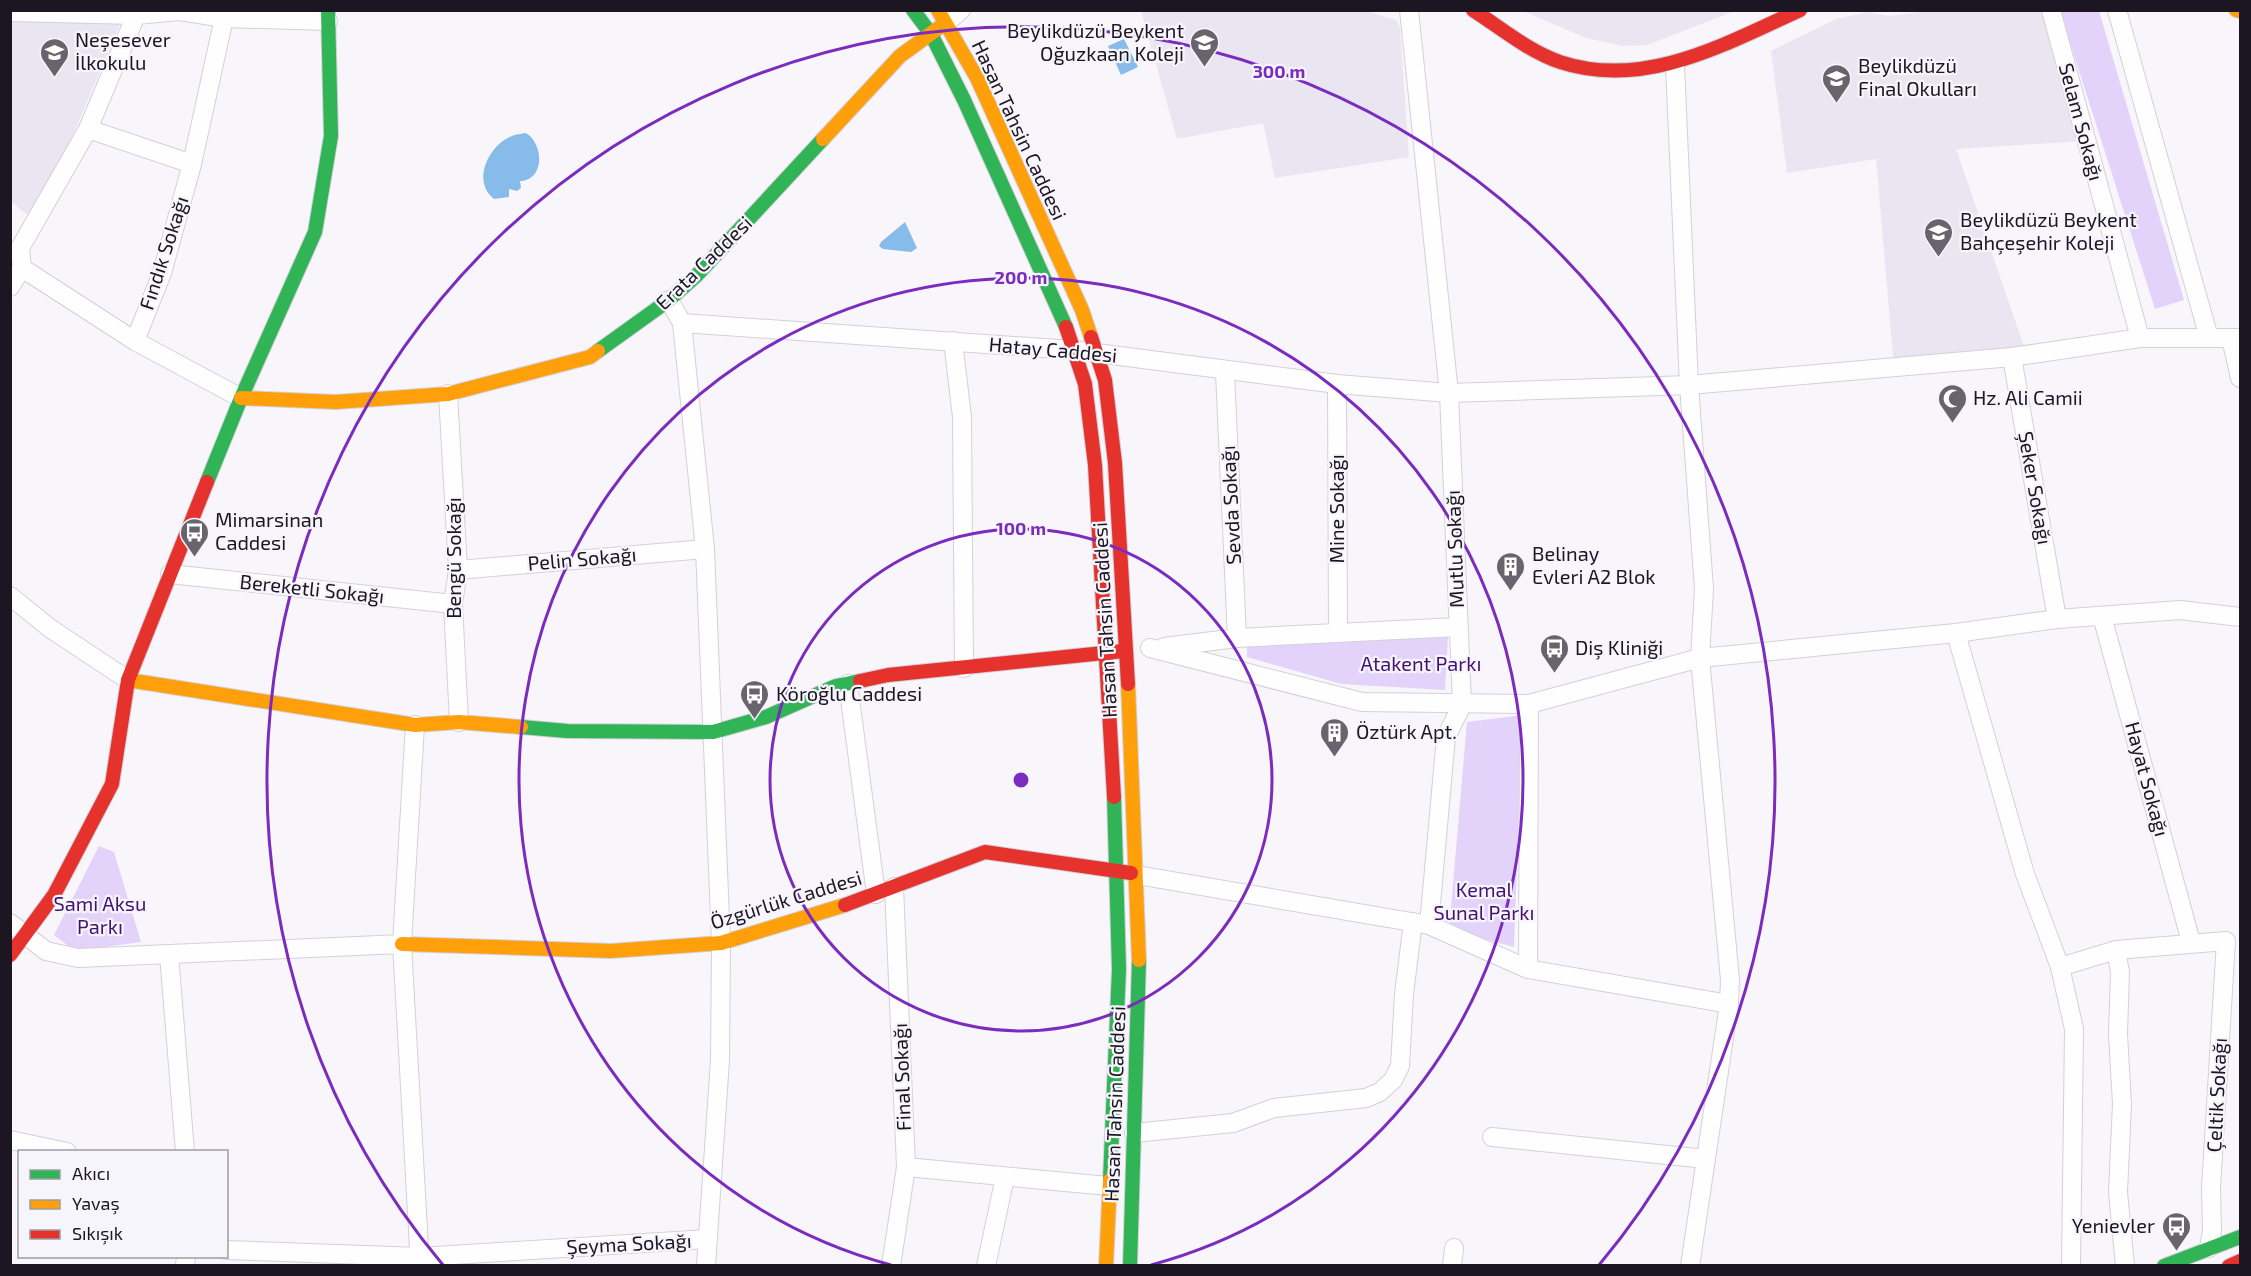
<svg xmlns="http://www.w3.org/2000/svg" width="2251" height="1276" viewBox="0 0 2251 1276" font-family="'Exo 2',sans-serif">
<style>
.built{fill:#eae6f1}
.green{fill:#e3d3fb}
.water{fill:#87bbe9}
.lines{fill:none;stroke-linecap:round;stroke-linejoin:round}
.street-casing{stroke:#d3d0d8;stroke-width:20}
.fast-casing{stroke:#d3d0d8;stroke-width:16}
.slow-casing{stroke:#d3d0d8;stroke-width:16}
.jam-casing{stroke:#d3d0d8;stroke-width:16}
.street{stroke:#fefefe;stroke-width:18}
.fast{stroke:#30b455;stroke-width:14}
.slow{stroke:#ff9f0a;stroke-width:14}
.jam{stroke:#e5322d;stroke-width:14}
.ring{fill:none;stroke:#7b2cbf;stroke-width:3}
.labels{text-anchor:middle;stroke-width:4.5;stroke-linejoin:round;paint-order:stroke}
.poi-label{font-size:20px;fill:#1b1622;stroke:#f7f5fc;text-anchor:start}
.street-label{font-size:20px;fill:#1b1622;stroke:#f7f5fc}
.park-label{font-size:20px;fill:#441171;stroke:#f7f5fc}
.centre{fill:#7b2cbf;stroke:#f7f5fc;stroke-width:3}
.ring-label{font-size:18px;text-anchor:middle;font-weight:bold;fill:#7b2cbf;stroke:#f7f5fc;stroke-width:4.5;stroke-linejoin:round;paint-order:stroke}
</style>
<rect width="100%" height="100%" fill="#f8f6fb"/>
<g class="built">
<path d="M1363 10 1396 20 1400 27 1409 157 1275 178 1263 123 1177 139 1141 11Z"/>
<path d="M1935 10 2051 11 2087 141 1956 149 2027 355 1894 367 1876 159 1787 173 1771 51 1836 19 1867 12 1889 16Z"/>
<path d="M1523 11H1735L1647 45 1623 46 1586 38Z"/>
<path d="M10 20 121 22 73 135 29 216 11 202Z"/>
</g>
<g class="green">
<path d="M2060 11H2099L2184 300 2155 309Z"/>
<path d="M1448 636 1445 690 1341 684 1247 657V647Z"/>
<path d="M1522 715 1514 947 1449 930 1467 722Z"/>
<path d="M99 846 114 852 141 942 75 951 54 935Z"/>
</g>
<g class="water">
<path d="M1124 39 1138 67 1121 75 1108 46Z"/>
<path d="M526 133C544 144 545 180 520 181L521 188 517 191 509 189V197L494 199C471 181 489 145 512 136 516 134 522 134 526 133Z"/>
<path d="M905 222 917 248 911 252 883 249 879 246 881 242Z"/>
</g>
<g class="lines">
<defs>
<g id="street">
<path d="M1409 10 1449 393 1462 705"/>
<path d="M2051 10 2140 338"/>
<path d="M2117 10 2209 338"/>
<path d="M10 12 136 15"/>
<path d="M947 22 961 10"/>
<path d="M1675 65 1689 385 1704 589 1700 658 1730 980 1729 1004 1690 1266"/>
<path d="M88 129 192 164 224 18"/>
<path d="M22 268 135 341 241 398"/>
<path d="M10 287 22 268 20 248 88 129 136 15 180 11 224 18 328 21"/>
<path d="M669 300 682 323 1073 350 1337 384 1449 393 1689 385 2012 357 2140 338H2240"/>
<path d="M682 323 705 549 721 943 720 1060 706 1266"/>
<path d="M2231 338 2240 378"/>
<path d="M135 341 162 273 192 164"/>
<path d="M953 341 962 417 964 668"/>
<path d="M2012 357 2057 619"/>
<path d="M1225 372 1237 638"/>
<path d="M1337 384 1338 633"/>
<path d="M448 394 458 570 453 604 459 722"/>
<path d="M458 570 705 549"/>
<path d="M170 574 453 604"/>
<path d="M10 596 51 629 128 680"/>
<path d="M2102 616 2191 942"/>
<path d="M1956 633 2025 874 2060 967 2116 950 2226 941 2211 1188 2212 1231 2209 1248"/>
<path d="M1164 647 1237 638 1458 627"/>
<path d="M1150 648 1362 702 1529 704 1700 658 1956 633 2057 619 2180 610 2240 617"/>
<path d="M848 684 876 894"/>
<path d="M415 725 402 944 420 1266"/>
<path d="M1137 875 1429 925 1528 969 1729 1004"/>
<path d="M10 923 46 951 78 958 402 944"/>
<path d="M1429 925 1446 737 1462 705"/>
<path d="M2116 950 2120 972 2118 1034 2122 1104 2118 1192 2125 1266"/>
<path d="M169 954 185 1152"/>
<path d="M2060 967 2074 1029 2071 1266"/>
<path d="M1528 969 1529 704"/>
<path d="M1134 1133 1233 1123 1274 1108 1366 1098 1380 1092 1393 1080 1400 1066 1404 994 1413 922"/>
<path d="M1492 1137 1706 1159"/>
<path d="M10 1140 67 1152"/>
<path d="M906 1167 1108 1186"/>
<path d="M226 1250 420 1257 708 1239"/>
<path d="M185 1266 186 1256"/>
<path d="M891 1266 906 1167 894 887"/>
<path d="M986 1266 1005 1177"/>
<path d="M1452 1266 1454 1248"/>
</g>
<g id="fast">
<path d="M913 10 931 34 964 100 1066 327"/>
<path d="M598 351 669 300 697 275 823 139"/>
<path d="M207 482 241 398 315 232 331 136 328 10"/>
<path d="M521 727 567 731 713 732 766 717 836 686 860 681"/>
<path d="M1110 1180 1119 969 1114 797"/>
<path d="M1130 1266 1139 960"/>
<path d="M2164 1266 2240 1237"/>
</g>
<g id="slow">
<path d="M938 10 977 78 1082 310 1091 337"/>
<path d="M2236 10 2240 11"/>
<path d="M823 139 900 56 944 24"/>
<path d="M241 398 336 402 448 394 590 357 598 351"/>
<path d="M128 680 415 725 459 722 521 727"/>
<path d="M1128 684 1139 960"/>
<path d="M402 944 611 951 721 943 845 905"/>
<path d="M1106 1266 1110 1180"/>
</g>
<g id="jam">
<path d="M1473 10C1501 28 1528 51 1560 62 1644 90 1725 44 1800 10"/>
<path d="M1066 327 1085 384 1095 465 1114 797"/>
<path d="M1091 337 1105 380 1115 463 1128 684"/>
<path d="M860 681 888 675 1123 651"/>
<path d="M845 905 985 852 1131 873"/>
<path d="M10 955 54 895 112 784 128 680 207 482"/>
<path d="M2229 1266 2240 1261"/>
</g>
</defs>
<use href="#street" class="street-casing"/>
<use href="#fast" class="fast-casing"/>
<use href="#slow" class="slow-casing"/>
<use href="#jam" class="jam-casing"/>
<use href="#street" class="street"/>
<use href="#fast" class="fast"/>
<use href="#slow" class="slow"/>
<use href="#jam" class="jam"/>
</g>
<g class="ring">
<circle cx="1021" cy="780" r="251"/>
<path d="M891 1265A502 502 0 1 1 1151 1265"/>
<path d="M443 1265A754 754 0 1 1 1599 1265"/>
</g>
<defs>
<symbol id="school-pin" viewBox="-11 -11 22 30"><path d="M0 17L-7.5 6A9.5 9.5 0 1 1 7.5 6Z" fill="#68646e" stroke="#f7f5fc"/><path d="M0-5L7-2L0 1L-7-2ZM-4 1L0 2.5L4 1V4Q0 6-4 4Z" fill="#fff"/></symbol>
<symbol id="mosque-pin" viewBox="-11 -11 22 30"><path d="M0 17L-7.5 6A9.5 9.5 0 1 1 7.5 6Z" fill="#68646e" stroke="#f7f5fc"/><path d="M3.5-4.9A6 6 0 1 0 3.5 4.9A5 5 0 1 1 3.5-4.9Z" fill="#fff"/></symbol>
<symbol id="bus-pin" viewBox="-11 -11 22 30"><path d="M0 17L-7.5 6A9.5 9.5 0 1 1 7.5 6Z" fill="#68646e" stroke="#f7f5fc"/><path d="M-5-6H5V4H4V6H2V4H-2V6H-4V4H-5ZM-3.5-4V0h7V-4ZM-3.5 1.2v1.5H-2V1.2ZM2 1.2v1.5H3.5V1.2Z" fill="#fff"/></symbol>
<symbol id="building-pin" viewBox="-11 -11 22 30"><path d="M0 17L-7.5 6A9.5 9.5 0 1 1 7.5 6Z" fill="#68646e" stroke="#f7f5fc"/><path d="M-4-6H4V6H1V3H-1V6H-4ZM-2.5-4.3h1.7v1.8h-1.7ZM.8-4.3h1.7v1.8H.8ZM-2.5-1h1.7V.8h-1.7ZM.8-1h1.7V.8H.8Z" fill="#fff"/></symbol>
</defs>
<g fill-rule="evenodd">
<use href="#school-pin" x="1188" y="26" width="33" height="45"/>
<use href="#school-pin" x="38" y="36" width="33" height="45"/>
<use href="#school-pin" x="1820" y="62" width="33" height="45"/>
<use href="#school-pin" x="1922" y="216" width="33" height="45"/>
<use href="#mosque-pin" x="1936" y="382" width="33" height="45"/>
<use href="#bus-pin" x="178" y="516" width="33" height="45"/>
<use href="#building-pin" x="1494" y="550" width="33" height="45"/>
<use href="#bus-pin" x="1538" y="632" width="33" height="45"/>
<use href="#bus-pin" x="738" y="678" width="33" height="45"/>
<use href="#building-pin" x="1318" y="716" width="33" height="45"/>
<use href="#bus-pin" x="2160" y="1210" width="33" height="45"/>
</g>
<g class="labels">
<g class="poi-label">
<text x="1184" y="38" text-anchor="end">Beylikdüzü Beykent<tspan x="1184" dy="23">Oğuzkaan Koleji</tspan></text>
<text x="75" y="47">Neşesever<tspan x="75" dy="23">İlkokulu</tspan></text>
<text x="1858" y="73">Beylikdüzü<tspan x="1858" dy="23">Final Okulları</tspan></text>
<text x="1960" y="227">Beylikdüzü Beykent<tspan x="1960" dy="23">Bahçeşehir Koleji</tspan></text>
<text x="1973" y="405">Hz. Ali Camii</text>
<text x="215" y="527">Mimarsinan<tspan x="215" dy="23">Caddesi</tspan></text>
<text x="1532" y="561">Belinay<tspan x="1532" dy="23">Evleri A2 Blok</tspan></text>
<text x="1575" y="655">Diş Kliniği</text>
<text x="776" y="701">Köroğlu Caddesi</text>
<text x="1356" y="739">Öztürk Apt.</text>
<text x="2155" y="1233" text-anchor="end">Yenievler</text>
</g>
<g class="street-label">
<text transform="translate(2081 122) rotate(75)" y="7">Selam Sokağı</text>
<text transform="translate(1019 130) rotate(65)" y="7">Hasan Tahsin Caddesi</text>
<text transform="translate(164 253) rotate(-72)" y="7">Fındık Sokağı</text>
<text transform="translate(704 263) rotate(-44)" y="7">Erata Caddesi</text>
<text transform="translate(1053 350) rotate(5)" y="7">Hatay Caddesi</text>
<text transform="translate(2035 488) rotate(80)" y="7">Şeker Sokağı</text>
<text transform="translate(1231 505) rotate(-93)" y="7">Sevda Sokağı</text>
<text transform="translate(1337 509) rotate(-90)" y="7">Mine Sokağı</text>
<text transform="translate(1455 549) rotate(-92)" y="7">Mutlu Sokağı</text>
<text transform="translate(454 558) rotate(-90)" y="7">Bengü Sokağı</text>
<text transform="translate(582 559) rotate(-5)" y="7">Pelin Sokağı</text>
<text transform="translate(312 589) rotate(6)" y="7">Bereketli Sokağı</text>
<text transform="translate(1105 620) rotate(-93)" y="7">Hasan Tahsin Caddesi</text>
<text transform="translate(2147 779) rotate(75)" y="7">Hayat Sokağı</text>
<text transform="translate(786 900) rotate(-17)" y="7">Özgürlük Caddesi</text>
<text transform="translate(902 1077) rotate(-92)" y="7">Final Sokağı</text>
<text transform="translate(2217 1095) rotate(-87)" y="7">Çeltik Sokağı</text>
<text transform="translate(1115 1104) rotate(-88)" y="7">Hasan Tahsin Caddesi</text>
<text transform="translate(629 1244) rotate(-3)" y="7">Şeyma Sokağı</text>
</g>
<g class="park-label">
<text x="1421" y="671">Atakent Parkı</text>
<text x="1484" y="897">Kemal<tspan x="1484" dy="23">Sunal Parkı</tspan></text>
<text x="100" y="911">Sami Aksu<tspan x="100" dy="23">Parkı</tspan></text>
</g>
</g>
<circle cx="1021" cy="780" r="9" class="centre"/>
<g class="ring-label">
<text x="1279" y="78">300 m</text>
<text x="1021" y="284">200 m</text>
<text x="1021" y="535">100 m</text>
</g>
<rect width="2251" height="1276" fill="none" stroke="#1b1622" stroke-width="24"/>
<rect x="18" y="1150" width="210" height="108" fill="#f7f5fc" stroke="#9f9ca5" stroke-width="1.5"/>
<rect x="30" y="1170" width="30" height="9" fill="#30b455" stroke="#9f9ca5" stroke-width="1.5"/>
<text x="72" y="1180" font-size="18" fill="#1b1622">Akıcı</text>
<rect x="30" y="1200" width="30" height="9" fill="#ff9f0a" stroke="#9f9ca5" stroke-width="1.5"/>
<text x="72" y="1210" font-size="18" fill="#1b1622">Yavaş</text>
<rect x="30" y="1230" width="30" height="9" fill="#e5322d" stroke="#9f9ca5" stroke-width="1.5"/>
<text x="72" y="1240" font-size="18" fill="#1b1622">Sıkışık</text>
</svg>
